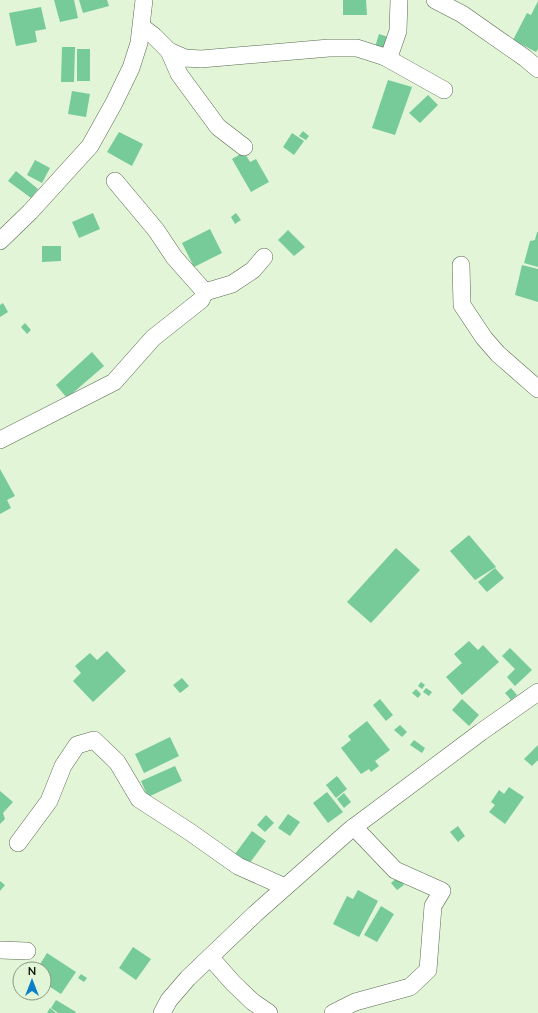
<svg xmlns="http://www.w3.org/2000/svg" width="538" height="1013" viewBox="0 0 538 1013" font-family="Lato,sans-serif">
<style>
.building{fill:#76cb98}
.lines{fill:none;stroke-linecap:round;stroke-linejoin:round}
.street-casing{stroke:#5a6b51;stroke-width:18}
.street{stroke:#fff;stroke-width:17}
</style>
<rect width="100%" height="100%" fill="#e2f5d7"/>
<g class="building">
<path d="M54 0H74L78 18 60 22Z"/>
<path d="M79 0H107L109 6 83 13Z"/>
<path d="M343 0H366L367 15H343Z"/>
<path d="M538 1V49L536 52 513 40 527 13 531 15Z"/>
<path d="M41 7 46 29 35 31 37 42 16 46 9 13Z"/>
<path d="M379 34 388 37 383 50 375 47Z"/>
<path d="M62 47H75L74 82H61Z"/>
<rect x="77" y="49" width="13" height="32"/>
<path d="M388 80 412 87 395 135 372 128Z"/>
<path d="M72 91 90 94 86 117 68 114Z"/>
<path d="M428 95 438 105 420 123 409 113Z"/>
<path d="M303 131 309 136 306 140 299 136Z"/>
<path d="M119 132 143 144 132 166 107 152Z"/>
<path d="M292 133 304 141 294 155 283 147Z"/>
<path d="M244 152 250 162 256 159 269 182 251 192 232 159Z"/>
<path d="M35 160 50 168 42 183 27 175Z"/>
<path d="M16 171 38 189 31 198 8 181Z"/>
<path d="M93 213 100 229 79 238 72 222Z"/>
<path d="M236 213 241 220 235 224 231 217Z"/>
<path d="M210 229 222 253 194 267 182 243Z"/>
<path d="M288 230 305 247 294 256 278 240Z"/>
<path d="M537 232H538V267L524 263 530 241 535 240Z"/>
<path d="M42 246H61V261L42 262Z"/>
<path d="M522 265 538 269V302L515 295Z"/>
<path d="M3 303 8 312 0 317V305Z"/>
<path d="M25 323 31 330 27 334 21 327Z"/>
<path d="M92 352 104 366 67 398 56 385Z"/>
<path d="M0 469 15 496 7 500 11 508 0 514Z"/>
<path d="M469 535 496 567 475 580 450 551Z"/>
<path d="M396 548 420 570 371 623 347 602Z"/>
<path d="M495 568 504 578 487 592 478 582Z"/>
<path d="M469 641 478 650 483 645 499 662 462 695 446 677 462 663 454 654Z"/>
<path d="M510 648 532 670 515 686 507 677 515 669 502 656Z"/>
<path d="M107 651 126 671 93 702 73 681 81 673 75 666 90 653 97 660Z"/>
<path d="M182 678 189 686 180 693 173 685Z"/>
<path d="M421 682 425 685 422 689 418 686Z"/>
<path d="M426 688 432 692 429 696 423 692Z"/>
<path d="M511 688 517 695 511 700 505 693Z"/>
<path d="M416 689 421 694 418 698 412 693Z"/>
<path d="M380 699 393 715 386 721 373 705Z"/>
<path d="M462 699 479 715 469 726 452 710Z"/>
<path d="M367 721 390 750 375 761 379 766 371 772 369 769 361 774 341 748 351 740 348 736Z"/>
<path d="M400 725 407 732 402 737 394 730Z"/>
<path d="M170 737 179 756 144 773 135 754Z"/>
<path d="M414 740 425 748 422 753 410 745Z"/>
<path d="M538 745V760L532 766 524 759Z"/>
<path d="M175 766 182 781 148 797 141 781Z"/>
<path d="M337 776 347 789 336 798 326 785Z"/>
<path d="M509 787 524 797 505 824 489 812 495 805 491 802 499 790 504 794Z"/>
<path d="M0 791 13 802 3 813 5 819 0 824Z"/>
<path d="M327 792 343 812 328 823 313 803Z"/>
<path d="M344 793 351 802 344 808 337 799Z"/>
<path d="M288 814 300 822 290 836 278 828Z"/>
<path d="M266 815 274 823 265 832 257 825Z"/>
<path d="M458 826 465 836 458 842 450 832Z"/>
<path d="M252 831 266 841 249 864 235 854Z"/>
<path d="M398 877 404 885 397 890 391 883Z"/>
<path d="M0 881 5 885 0 891Z"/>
<path d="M358 890 378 901 359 937 333 924 347 896 353 899Z"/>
<path d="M381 906 394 914 377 942 364 935Z"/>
<path d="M133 947 151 959 136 980 119 968Z"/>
<path d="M47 953 76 972 61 994 44 983V969H37Z"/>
<path d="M81 974 87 978 84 982 78 978Z"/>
<path d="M56 1000 76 1012 75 1013H58L51 1008Z"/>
<path d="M50 1008 56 1013H47Z"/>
</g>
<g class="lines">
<defs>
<g id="street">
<path d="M399 0 398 31 390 54 385 57 444 90"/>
<path d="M435 0 462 14 525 58 538 69"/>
<path d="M142 27 154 36 169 51"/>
<path d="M244 147 218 127 179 74 169 51 185 58 201 59 329 48H357L385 57"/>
<path d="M0 241 30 212 90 146 114 103 131 68 139 43 144 0"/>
<path d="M461 265 462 305 484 338 498 354 538 389"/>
<path d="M205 292 232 284 253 270 264 257"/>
<path d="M0 440 114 382 153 338 201 300 205 292 174 257 156 230 115 181"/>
<path d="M18 843 49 801 63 766 77 745 94 740 117 762 139 799 190 832 238 866 285 887"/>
<path d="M0 950 27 951"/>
<path d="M210 957 233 983 253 1002 269 1013"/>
<path d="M162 1013 169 1000 188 978 255 914 350 830 481 732 538 692"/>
<path d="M333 1013 355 1002 410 987 428 970 433 906 442 891 395 870 354 827"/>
</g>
</defs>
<use href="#street" class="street-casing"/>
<use href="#street" class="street"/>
</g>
<g transform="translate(32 981)"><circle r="19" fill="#e2f5d7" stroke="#8b9983"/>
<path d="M0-3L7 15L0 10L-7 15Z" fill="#0a7fc8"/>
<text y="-6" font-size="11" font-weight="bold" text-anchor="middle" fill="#090f06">N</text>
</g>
</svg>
